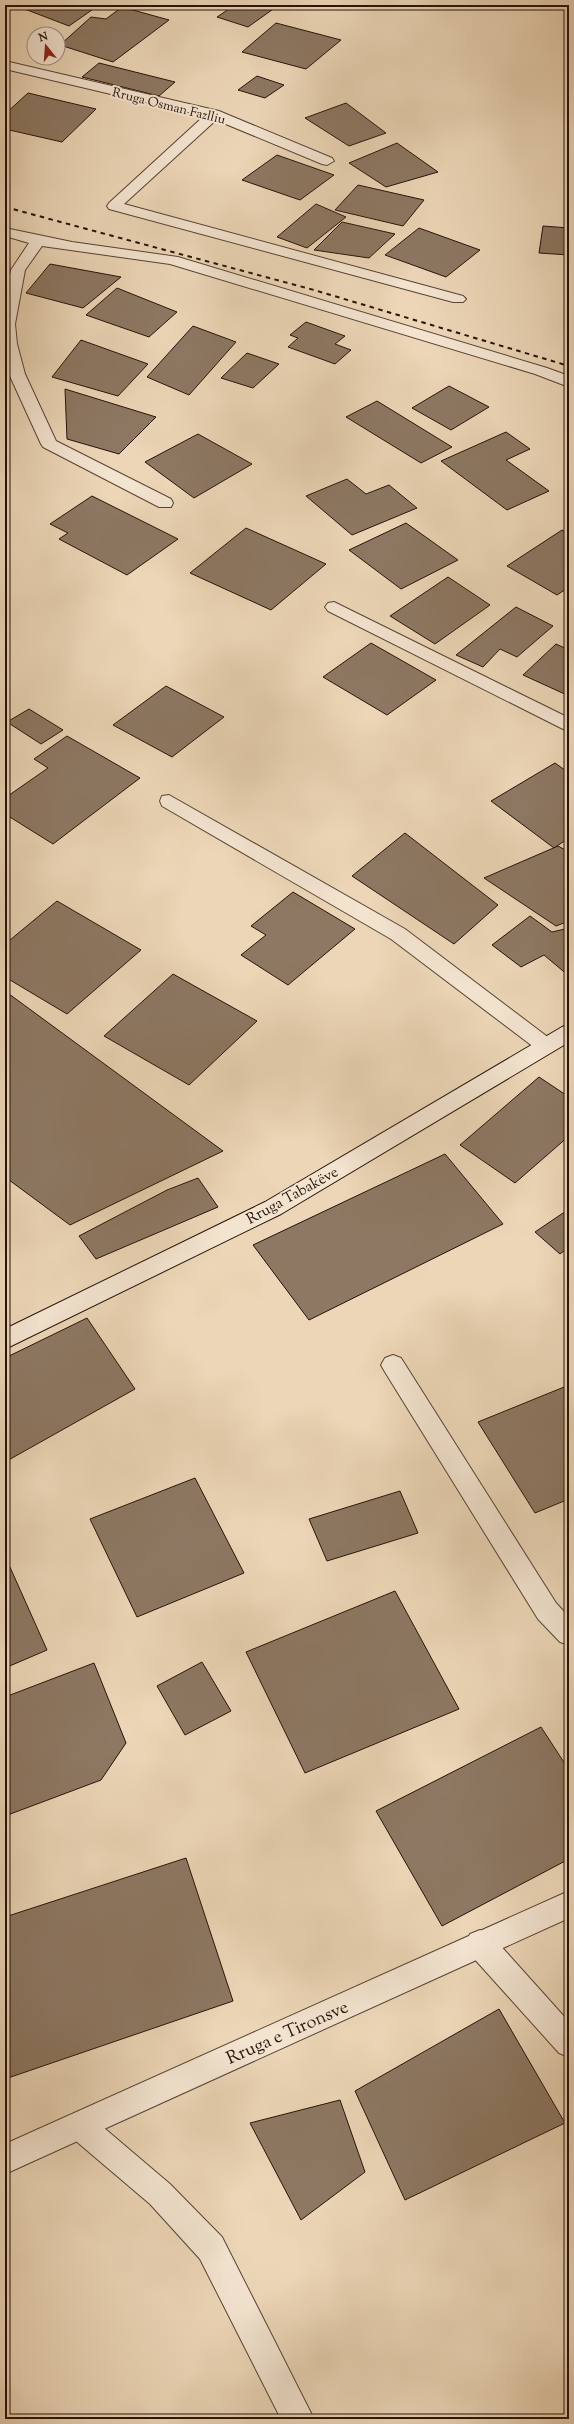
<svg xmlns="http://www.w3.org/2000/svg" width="574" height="2424" viewBox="0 0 574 2424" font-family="'Sorts Mill Goudy',serif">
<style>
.building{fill:#8d7863;stroke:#261208}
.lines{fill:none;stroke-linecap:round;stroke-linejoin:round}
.lane-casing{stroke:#584334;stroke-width:2}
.street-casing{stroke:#584334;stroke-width:2}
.secondary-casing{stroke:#261208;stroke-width:2}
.lane{fill:#f3e4d0;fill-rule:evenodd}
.street{fill:#f3e4d0;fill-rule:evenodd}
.secondary{fill:#f3e4d0;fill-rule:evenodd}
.rail{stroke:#261208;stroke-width:2;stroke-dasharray:4.5 4.5;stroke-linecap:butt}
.labels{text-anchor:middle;stroke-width:4;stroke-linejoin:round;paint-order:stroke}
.far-street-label{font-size:13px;fill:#261208;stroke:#f3e4d0}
.street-label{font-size:15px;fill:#261208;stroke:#f3e4d0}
.near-street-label{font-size:18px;fill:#261208;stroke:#f3e4d0}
</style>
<rect width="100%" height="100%" fill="#ecd6b7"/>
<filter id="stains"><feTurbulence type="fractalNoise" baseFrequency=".005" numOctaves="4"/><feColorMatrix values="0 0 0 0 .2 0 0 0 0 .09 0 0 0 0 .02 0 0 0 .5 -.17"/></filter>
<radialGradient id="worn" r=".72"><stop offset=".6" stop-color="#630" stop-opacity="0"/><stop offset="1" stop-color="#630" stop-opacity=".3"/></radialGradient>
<g class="building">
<path d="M27 5H99L69 26 22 8Z"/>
<path d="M235 5H270L276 7 248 27 217 17Z"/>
<path d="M122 7 169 20 113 62 60 45 91 17 106 19Z"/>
<path d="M276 23 341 40 306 69 242 52Z"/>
<path d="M99 63 175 82 159 96 82 77Z"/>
<path d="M257 76 284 85 265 98 238 90Z"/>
<path d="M28 93 96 109 62 142 5 129V114Z"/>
<path d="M346 103 386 133 349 146 305 118Z"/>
<path d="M397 143 438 172 386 187 349 163Z"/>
<path d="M277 155 334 175 300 200 242 180Z"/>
<path d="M358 185 424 200 403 226 335 210Z"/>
<path d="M316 204 346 217 307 248 277 237Z"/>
<path d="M342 222 395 234 369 258 314 250Z"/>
<path d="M543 226 569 228V255L539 253Z"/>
<path d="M419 228 480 250 446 277 385 255Z"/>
<path d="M50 264 121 277 83 308 26 293Z"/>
<path d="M117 288 177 312 149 337 86 315Z"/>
<path d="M306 322 345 336 335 344 351 350 335 364 288 347 298 338 290 335Z"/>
<path d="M193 326 236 342 189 395 147 377Z"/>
<path d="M81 340 148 364 118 396 52 377Z"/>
<path d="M247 353 279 364 253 388 221 378Z"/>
<path d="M449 386 489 407 451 430 412 408Z"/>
<path d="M65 389 156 417 119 454 67 439Z"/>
<path d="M377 401 452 447 421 463 346 417Z"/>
<path d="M506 432 530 449 506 460 549 491 507 510 441 461Z"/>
<path d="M198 434 252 464 194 498 145 462Z"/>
<path d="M347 479 366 494 389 485 417 508 352 535 306 496Z"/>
<path d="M92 496 178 539 127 575 59 539 68 533 50 524Z"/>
<path d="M406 523 458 560 401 589 349 550Z"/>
<path d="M246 528 326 564 271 610 190 573Z"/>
<path d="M562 530 569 534V587L557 595 507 566Z"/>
<path d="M448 577 490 605 435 644 390 616Z"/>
<path d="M516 607 553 626 517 657 500 649 483 667 456 655Z"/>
<path d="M371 643 436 680 387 715 323 677Z"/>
<path d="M556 644 569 650V696L523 675Z"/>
<path d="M166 686 224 717 172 757 113 725Z"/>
<path d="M29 709 63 730 41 744 7 722Z"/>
<path d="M67 736 140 778 53 844 5 814V798L48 768 34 759Z"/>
<path d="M555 763 569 773V838L554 848 491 801Z"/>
<path d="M405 833 498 905 454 944 352 876Z"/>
<path d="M558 846 569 852V921L556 926 484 878Z"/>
<path d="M293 892 355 929 288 985 241 955 266 935 251 926Z"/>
<path d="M57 901 141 950 67 1014 5 977V937L10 940Z"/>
<path d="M530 916 552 932 569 928V976L544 955 521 967 492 945Z"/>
<path d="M173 974 257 1021 189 1085 104 1036Z"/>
<path d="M5 991 223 1151 70 1225 5 1177Z"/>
<path d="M539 1077 569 1097V1136L515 1183 460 1145Z"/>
<path d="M445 1154 503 1224 309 1320 253 1245Z"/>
<path d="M198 1178 218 1207 96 1259 79 1236 167 1190Z"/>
<path d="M569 1209V1247L560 1254 535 1232Z"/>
<path d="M87 1318 135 1389 5 1462V1358Z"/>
<path d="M569 1385V1499L535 1513 478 1422Z"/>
<path d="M195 1478 244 1573 137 1617 90 1519Z"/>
<path d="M400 1491 418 1533 327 1561 309 1519Z"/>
<path d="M5 1556 47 1650 5 1668Z"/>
<path d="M395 1591 459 1709 305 1773 246 1652Z"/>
<path d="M202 1662 231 1711 185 1735 157 1686Z"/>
<path d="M94 1663 126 1743 101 1780 5 1816V1697Z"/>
<path d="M541 1727 569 1770V1859L442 1926 376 1811Z"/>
<path d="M186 1858 233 2001 5 2079V1917Z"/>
<path d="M499 2009 565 2123 405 2200 355 2091Z"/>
<path d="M340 2100 365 2172 301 2220 250 2123Z"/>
</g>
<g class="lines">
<defs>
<g id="lane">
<path d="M480 1930 490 1934 569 2022V2057L559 2053 470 1954 466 1944 470 1934Z"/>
<path d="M80 2112 90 2116 170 2184 222 2237 314 2419H281L200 2259 150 2204 70 2136 66 2126 70 2116Z"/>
</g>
<g id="street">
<path d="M5 61 219 111 332 158 334 161 327 165 322 164 216 120 124 204 463 296 466 299 463 302H453L109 209 107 206 109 203 204 116 5 69Z"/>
<path d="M5 228 72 242 178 257 547 368 569 376V387L535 374 170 264 42 246 25 270 15 324 17 344 25 374 56 441 171 499 173 503 171 507H159L43 447 41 444 9 374 5 358V297L11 270 29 243 5 236Z"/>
<path d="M334 602 569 718V732L328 611 325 607 328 603Z"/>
<path d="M169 795 405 929 553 1041 556 1046 553 1051 546 1054 539 1051 391 939 162 806 160 801 162 796Z"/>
<path d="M393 1355 401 1358 556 1603 569 1617V1645L560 1642 538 1619 385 1372 381 1365 385 1358Z"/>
<path d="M569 1891V1918L5 2174V2144Z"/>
</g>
<path id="secondary" d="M569 1024V1042L281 1214 5 1349V1329L265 1202 562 1027Z"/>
</defs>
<use href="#lane" class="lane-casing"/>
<use href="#street" class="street-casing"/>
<use href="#secondary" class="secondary-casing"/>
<use href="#lane" class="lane"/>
<use href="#street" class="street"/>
<use href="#secondary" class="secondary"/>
<path class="rail" d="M5 207 314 290 569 366"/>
</g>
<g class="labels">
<g class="far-street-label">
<text transform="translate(169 105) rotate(14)" y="5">Rruga Osman Fazlliu</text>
</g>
<g class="street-label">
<text transform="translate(292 1195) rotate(-29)" y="5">Rruga Tabakëve</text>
</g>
<g class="near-street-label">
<text transform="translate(287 2032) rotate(-24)" y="6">Rruga e Tironsve</text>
</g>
</g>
<rect width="574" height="2424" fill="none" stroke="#ecd6b7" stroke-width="20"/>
<rect x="6" y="6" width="562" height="2412" fill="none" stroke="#261208" stroke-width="2"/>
<rect x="10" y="10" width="554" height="2404" fill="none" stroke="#261208"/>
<g transform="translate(46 46) rotate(343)"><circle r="19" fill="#f3e4d0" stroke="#a19080"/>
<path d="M0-3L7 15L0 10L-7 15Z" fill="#8f2418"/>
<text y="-6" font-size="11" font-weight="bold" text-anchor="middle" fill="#261208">N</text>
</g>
<rect width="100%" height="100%" filter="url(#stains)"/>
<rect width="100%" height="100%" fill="url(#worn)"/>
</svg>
